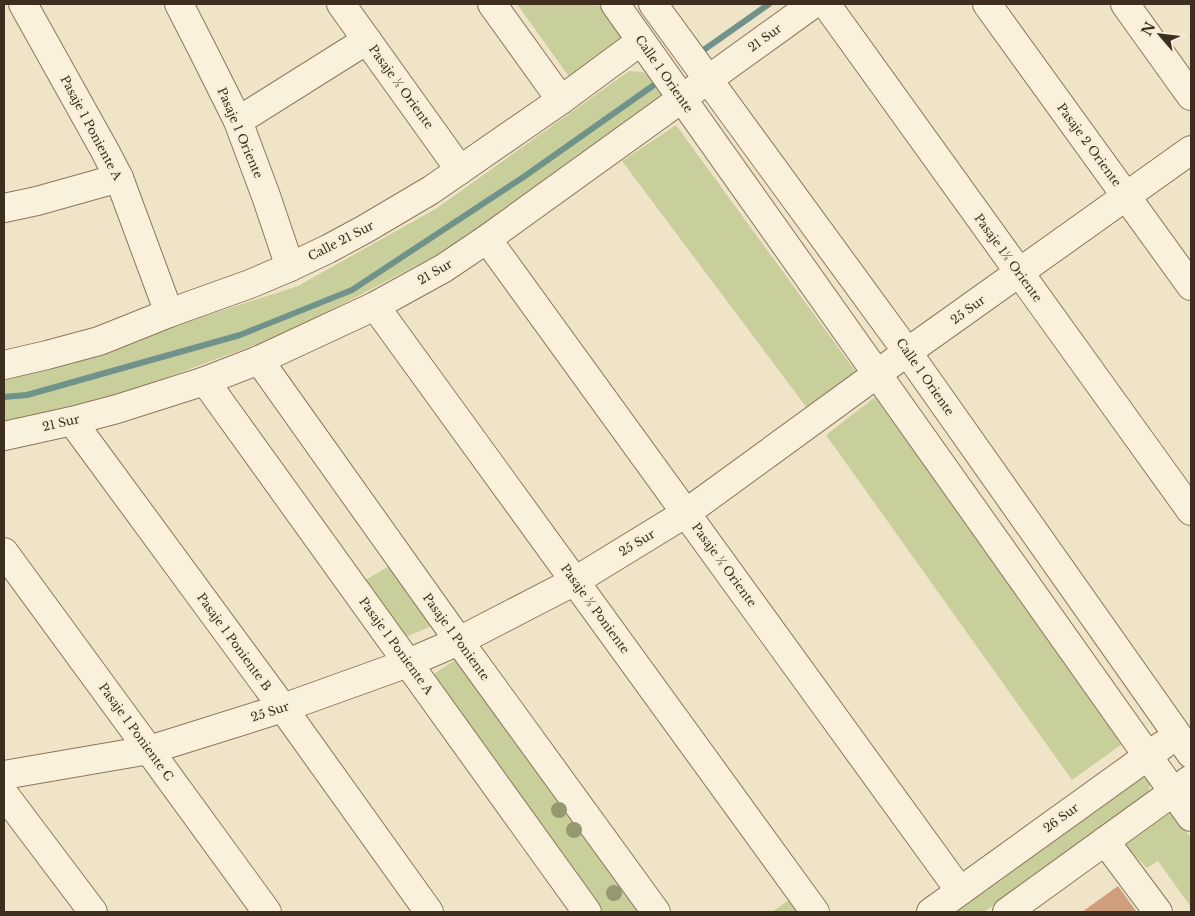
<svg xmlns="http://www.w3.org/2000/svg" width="1195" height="916" viewBox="0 0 1195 916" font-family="'Libre Baskerville',serif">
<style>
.green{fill:#c9cf9b}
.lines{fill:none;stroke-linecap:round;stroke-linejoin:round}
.stream{stroke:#6f938a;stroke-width:6}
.building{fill:#cf9f7d}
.minor-casing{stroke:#8d765c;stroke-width:30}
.minor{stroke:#faf1dc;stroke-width:28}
.tree{fill:#96986f}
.labels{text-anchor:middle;stroke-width:4.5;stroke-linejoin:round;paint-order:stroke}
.street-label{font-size:12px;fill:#3d2e20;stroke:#f7eed8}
</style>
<rect width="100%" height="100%" fill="#f0e4c8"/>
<g class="green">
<path d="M517 4H598L624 40 570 78Z"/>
<path d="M629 71 643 72 664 91 657 102 467 239 287 333 138 388 23 422 4 424V372L91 353 298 286 437 208Z"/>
<path d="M676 125 856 372 807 408 622 161Z"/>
<path d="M875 397 1125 742 1072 780 826 435Z"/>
<path d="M393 564 434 625 401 639 360 583Z"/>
<path d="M463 655 650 912H595L426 679Z"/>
<path d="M1138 775 1146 778 1150 784 1149 791 1146 794 984 912H946Z"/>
<path d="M1168 807 1191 838V907L1158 861 1147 868 1124 845Z"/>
<path d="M793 897 805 912H772Z"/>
</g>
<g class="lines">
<g class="stream">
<path d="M698 54 769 4"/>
<path d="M4 397 27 395 240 335 352 290 525 176 661 80"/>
</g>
</g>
<path class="building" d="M1118 886 1136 911 1134 912H1082Z"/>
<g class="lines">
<defs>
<g id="minor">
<path d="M23 4 105 151 119 178 169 313"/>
<path d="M179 4 204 53 238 121 266 196 290 267"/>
<path d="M341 4 460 170"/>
<path d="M492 4 561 100"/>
<path d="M615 4 1191 817"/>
<path d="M653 4 908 353 1191 754"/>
<path d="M826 4 1191 511"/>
<path d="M987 4 1191 286"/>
<path d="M1125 4 1191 96"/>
<path d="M238 121 367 40"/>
<path d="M4 208 37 201 119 178"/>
<path d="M487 239 960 891"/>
<path d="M375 306 815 912"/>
<path d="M259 360 459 641 656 912"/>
<path d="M4 365 47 355 99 341 169 313 250 284 290 267 328 249 365 229 431 190 561 100 641 41"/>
<path d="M205 381 587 912"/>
<path d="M72 421 283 708 429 912"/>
<path d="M4 436 72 421 117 409 205 381 259 360 375 306 444 268 487 239 813 4"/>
<path d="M4 552 149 750 267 912"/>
<path d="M4 775 149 750 283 708 408 663 459 641 575 581 686 513 892 363 1191 150"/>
<path d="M4 794 93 912"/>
<path d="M1105 841 1158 912"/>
<path d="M931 912 1163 745"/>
<path d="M1007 912 1191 779"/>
</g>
</defs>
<use href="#minor" class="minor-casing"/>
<use href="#minor" class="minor"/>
</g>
<g class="tree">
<circle cx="559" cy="810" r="8"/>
<circle cx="574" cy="830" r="8"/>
<circle cx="614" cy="893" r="8"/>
</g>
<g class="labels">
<g class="street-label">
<text transform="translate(765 38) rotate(-36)" y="4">21 Sur</text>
<text transform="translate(664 74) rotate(55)" y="4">Calle 1 Oriente</text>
<text transform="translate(401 87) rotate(54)" y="4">Pasaje ½ Oriente</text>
<text transform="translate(91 128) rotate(62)" y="4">Pasaje 1 Poniente A</text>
<text transform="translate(240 133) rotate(67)" y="4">Pasaje 1 Oriente</text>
<text transform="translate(1089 145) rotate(54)" y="4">Pasaje 2 Oriente</text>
<text transform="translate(341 241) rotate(-27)" y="4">Calle 21 Sur</text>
<text transform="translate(1008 258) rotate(54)" y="4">Pasaje 1½ Oriente</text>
<text transform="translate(435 272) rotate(-30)" y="4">21 Sur</text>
<text transform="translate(968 310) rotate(-36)" y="4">25 Sur</text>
<text transform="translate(925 377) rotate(55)" y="4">Calle 1 Oriente</text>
<text transform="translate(61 423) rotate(-13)" y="4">21 Sur</text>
<text transform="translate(637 543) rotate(-31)" y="4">25 Sur</text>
<text transform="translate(724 565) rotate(54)" y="4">Pasaje ½ Oriente</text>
<text transform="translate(595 609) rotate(54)" y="4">Pasaje ½ Poniente</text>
<text transform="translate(456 637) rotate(54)" y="4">Pasaje 1 Poniente</text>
<text transform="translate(234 642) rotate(54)" y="4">Pasaje 1 Poniente B</text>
<text transform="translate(396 646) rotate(54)" y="4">Pasaje 1 Poniente A</text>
<text transform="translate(270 712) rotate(-18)" y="4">25 Sur</text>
<text transform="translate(136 732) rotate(54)" y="4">Pasaje 1 Poniente C</text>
<text transform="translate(1061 818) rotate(-36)" y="4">26 Sur</text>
</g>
</g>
<rect width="1195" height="916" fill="none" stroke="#3d2e20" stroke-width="10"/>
<g transform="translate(1160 35) rotate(298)" stroke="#f7eed8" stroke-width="4" paint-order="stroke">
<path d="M0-4L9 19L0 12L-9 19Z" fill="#3d2e20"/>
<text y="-8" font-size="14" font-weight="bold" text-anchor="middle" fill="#3d2e20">N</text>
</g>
</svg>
